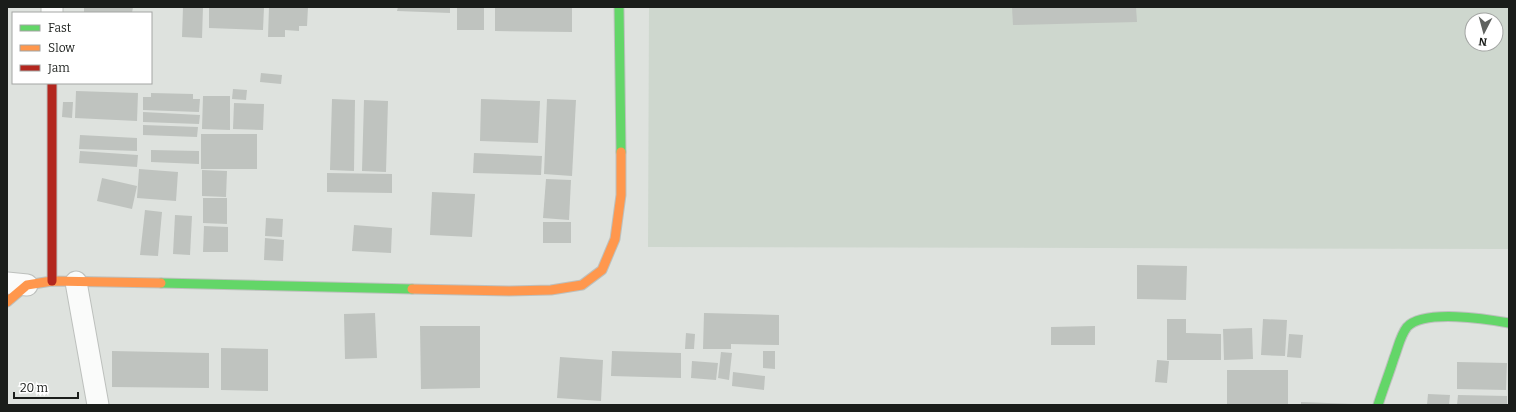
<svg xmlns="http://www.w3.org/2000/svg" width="1516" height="412" viewBox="0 0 1516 412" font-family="Bitter,serif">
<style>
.built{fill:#ced7ce;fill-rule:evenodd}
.building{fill:#bfc3bf}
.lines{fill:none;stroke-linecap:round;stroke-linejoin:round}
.street-casing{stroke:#bdc0bd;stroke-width:23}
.fast-casing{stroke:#bdc0bd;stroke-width:11}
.slow-casing{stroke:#bdc0bd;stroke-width:11}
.jam-casing{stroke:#bdc0bd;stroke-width:11}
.street{stroke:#fafbfa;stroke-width:21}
.fast{stroke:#63d668;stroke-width:9}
.slow{stroke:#ff974d;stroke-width:9}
.jam{stroke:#b3261e;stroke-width:9}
</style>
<rect width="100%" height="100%" fill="#dee2de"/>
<path class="built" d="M649 7H1509V249L648 247ZM1472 20H1496V44H1472Z"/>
<g class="building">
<path d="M84 7H133L132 13H84Z"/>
<path d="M183 7H203L202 38 182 37Z"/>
<path d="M209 7H264L263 30 209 28Z"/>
<path d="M269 7H308L307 26H299V31L285 30V37H268Z"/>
<path d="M398 7H450V13L397 11Z"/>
<rect x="457" y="7" width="27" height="23"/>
<path d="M495 7H572V32L495 31Z"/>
<path d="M1012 7H1136L1137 22 1013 25Z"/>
<path d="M261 73 282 75 281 84 260 82Z"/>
<path d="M233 89 247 90 246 100 232 99Z"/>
<path d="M76 91 138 93 137 121 75 118Z"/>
<path d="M151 93 193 94V99H200L199 112 143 110V97H151Z"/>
<path d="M203 96H230V130L202 129Z"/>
<path d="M332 99 355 100 354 171 330 170Z"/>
<path d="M481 99 540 101 538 143 480 141Z"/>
<path d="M547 99 576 100 572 176 544 174Z"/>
<path d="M364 100 388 101 386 172 362 171Z"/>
<path d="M63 102H73L72 118 62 117Z"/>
<path d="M234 103 264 104 263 130 233 129Z"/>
<path d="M143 112 200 115 199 124 143 122Z"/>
<path d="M143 125 198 127 197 137 143 135Z"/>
<rect x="201" y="134" width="56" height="35"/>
<path d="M80 135 137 138V151L79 149Z"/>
<path d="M151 150 199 151V164L151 162Z"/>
<path d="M80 151 138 155 137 167 79 163Z"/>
<path d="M474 153 542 156 541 175 473 173Z"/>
<path d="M139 169 178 172 176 201 137 198Z"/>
<path d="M202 170 227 171 226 197 202 196Z"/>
<path d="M327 173 392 174V193L327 192Z"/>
<path d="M102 178 137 186 132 209 97 201Z"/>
<path d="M546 179 571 180 569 220 543 218Z"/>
<path d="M432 192 475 194 472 237 430 235Z"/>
<path d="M203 198H227V224L203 223Z"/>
<path d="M145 210 162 212 158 256 140 255Z"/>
<path d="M175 215 192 216 190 255 173 254Z"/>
<path d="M266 218 283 219 282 237 265 236Z"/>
<rect x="543" y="222" width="28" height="21"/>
<path d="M354 225 392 228 391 253 352 251Z"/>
<path d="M204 226 228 227V252H203Z"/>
<path d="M265 238 284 240 283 261 264 260Z"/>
<path d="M1137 265 1187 266 1186 300 1137 299Z"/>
<path d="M375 313 377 358 345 359 344 314Z"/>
<path d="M704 313 779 315V345L731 344V349H703Z"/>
<path d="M1167 319H1186V333L1221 334V360H1167Z"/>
<path d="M1263 319 1287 320 1285 356 1261 355Z"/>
<path d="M420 326H480V388L421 389Z"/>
<path d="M1095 326V345H1051V327Z"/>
<path d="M1252 328 1253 359 1224 360 1223 329Z"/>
<path d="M686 333 695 334 694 349H685Z"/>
<path d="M1289 334 1303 335 1301 358 1287 357Z"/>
<path d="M221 348 268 349V391L221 390Z"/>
<path d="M112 351 209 353V388L112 387Z"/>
<path d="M612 351 681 353V378L611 376Z"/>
<path d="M763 351H775V369L763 368Z"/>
<path d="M721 352 732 353 729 380 718 378Z"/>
<path d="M560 357 603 360 601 401 557 398Z"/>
<path d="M1157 360 1169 361 1167 383 1155 382Z"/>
<path d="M692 361 718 363 716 380 691 378Z"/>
<path d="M1457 362 1507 363 1506 390 1457 389Z"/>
<rect x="1227" y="370" width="61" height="35"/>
<path d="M733 372 765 376 764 390 732 386Z"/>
<path d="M1428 394 1450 395 1449 405H1427Z"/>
<path d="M1458 395 1507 396V405H1457Z"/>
<path d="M1301 402 1354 404V405H1301Z"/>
</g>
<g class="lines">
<defs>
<g id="street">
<path d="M52 13V7"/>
<path d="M76 282 98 405"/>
<path d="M7 283 27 285"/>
</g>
<g id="fast">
<path d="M619 7 621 152"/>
<path d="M161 283 412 289"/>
<path d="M1378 405C1383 389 1389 374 1394 358 1398 348 1400 336 1407 327 1424 309 1487 319 1509 323"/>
</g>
<g id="slow">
<path d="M412 289 509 291 551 290 582 285 602 270 615 239 621 195V152"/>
<path d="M7 302 27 285 52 281 161 283"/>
</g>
<path id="jam" d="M52 83V281"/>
</defs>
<use href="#street" class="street-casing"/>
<use href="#fast" class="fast-casing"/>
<use href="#slow" class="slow-casing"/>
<use href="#jam" class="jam-casing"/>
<use href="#street" class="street"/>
<use href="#fast" class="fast"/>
<use href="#slow" class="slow"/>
<use href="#jam" class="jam"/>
</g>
<rect width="1516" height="412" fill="none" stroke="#1a1d1a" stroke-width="16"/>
<rect x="12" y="12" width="140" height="72" fill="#ffffff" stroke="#a3a5a3"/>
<rect x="20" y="25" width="20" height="6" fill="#63d668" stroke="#a3a5a3"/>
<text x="48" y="32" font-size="12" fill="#1a1d1a">Fast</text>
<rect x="20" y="45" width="20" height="6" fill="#ff974d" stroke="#a3a5a3"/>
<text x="48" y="52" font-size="12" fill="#1a1d1a">Slow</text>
<rect x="20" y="65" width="20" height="6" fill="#b3261e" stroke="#a3a5a3"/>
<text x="48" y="72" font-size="12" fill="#1a1d1a">Jam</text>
<g transform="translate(1484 32) rotate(186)"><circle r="19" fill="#ffffff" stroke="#a3a5a3"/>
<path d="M0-3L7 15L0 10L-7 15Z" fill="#5f625f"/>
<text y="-6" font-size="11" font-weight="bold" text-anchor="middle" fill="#1a1d1a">N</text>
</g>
<path d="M14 392v6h64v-6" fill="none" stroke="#1a1d1a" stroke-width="2"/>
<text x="20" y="392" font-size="12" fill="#1a1d1a" stroke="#ffffff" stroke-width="3" paint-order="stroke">20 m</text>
</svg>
